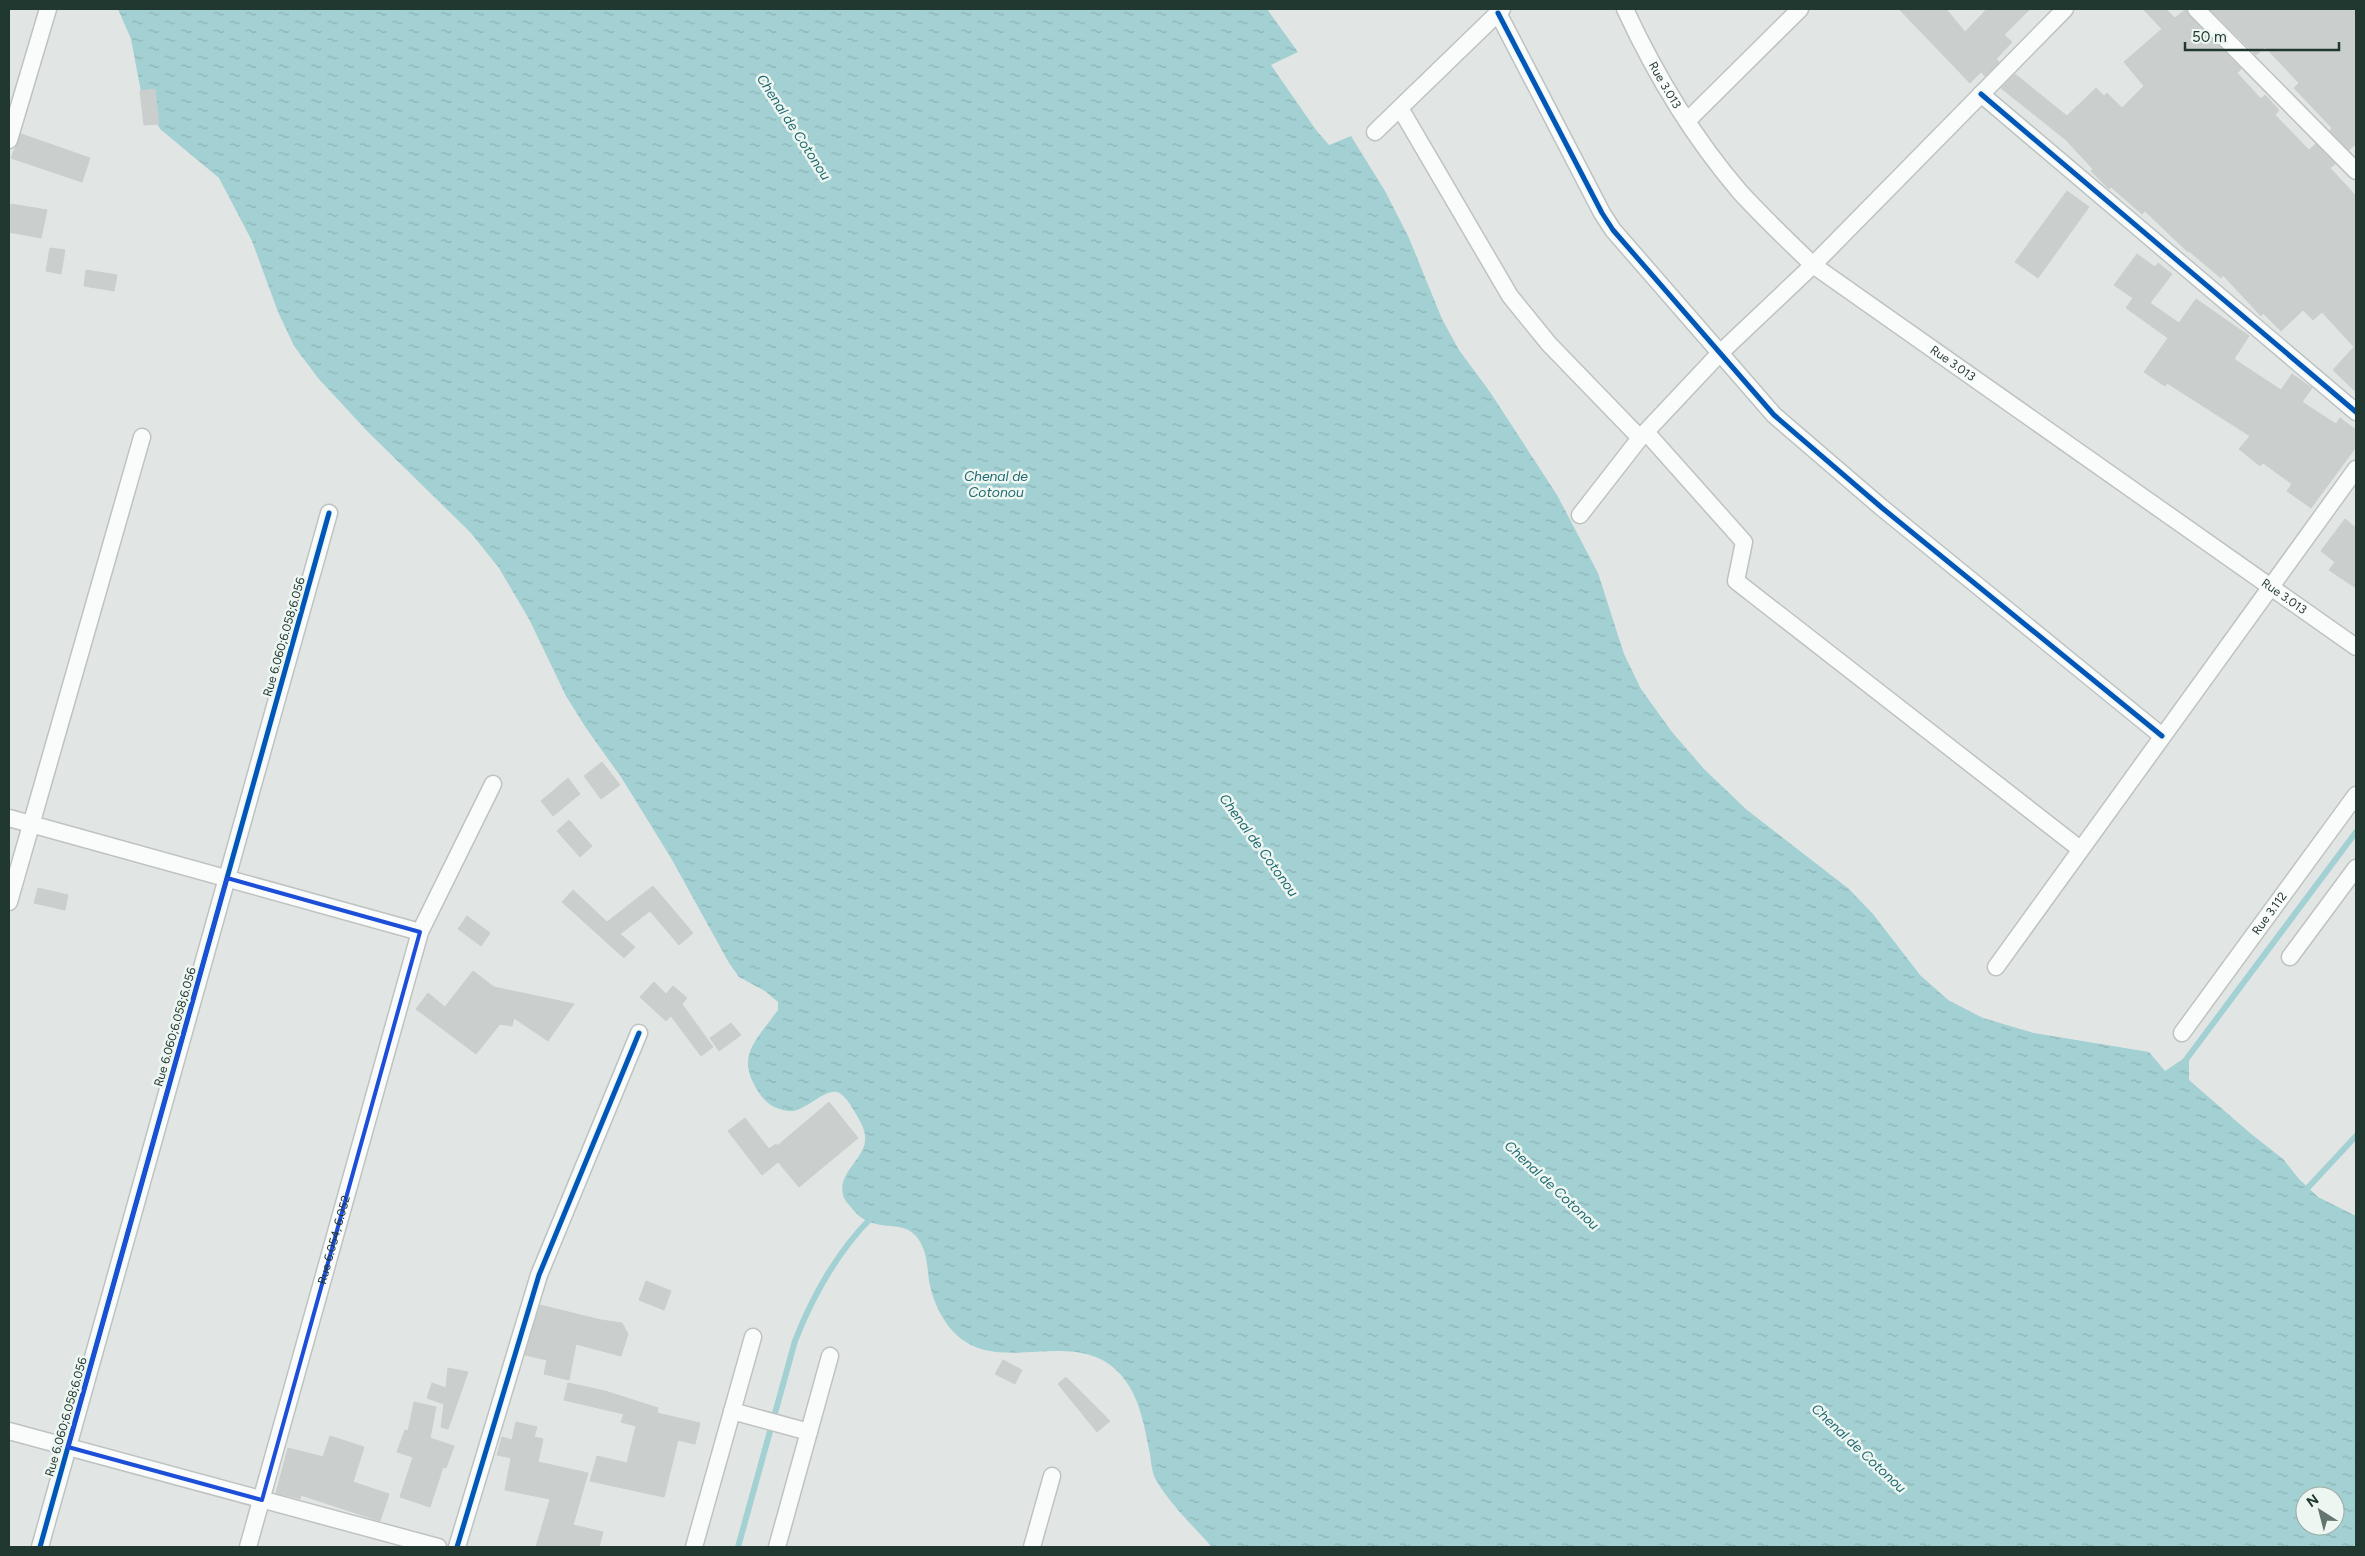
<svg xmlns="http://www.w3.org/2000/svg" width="2365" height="1556" viewBox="0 0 2365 1556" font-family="Figtree,sans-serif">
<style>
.water{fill:url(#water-ripples);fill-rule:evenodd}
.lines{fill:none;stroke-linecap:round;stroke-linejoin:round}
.stream{stroke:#a3d0d3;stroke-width:6}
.building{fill:#cacfcd;stroke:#cacfcd}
.street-casing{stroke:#bec3c1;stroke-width:19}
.street{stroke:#fafbfb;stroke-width:16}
.cycleway-casing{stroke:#eef6f2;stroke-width:8}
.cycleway{stroke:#0057b8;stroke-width:5}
.marked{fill:none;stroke:#1d4ed8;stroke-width:4;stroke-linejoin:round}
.labels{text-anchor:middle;stroke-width:5;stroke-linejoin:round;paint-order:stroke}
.street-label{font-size:12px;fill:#213830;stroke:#eef6f2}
.water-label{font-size:14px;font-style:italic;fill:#1e6870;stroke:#eef6f2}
</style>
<defs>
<pattern id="water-ripples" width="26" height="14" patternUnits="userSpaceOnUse" patternTransform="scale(1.25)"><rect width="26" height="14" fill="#a3d0d3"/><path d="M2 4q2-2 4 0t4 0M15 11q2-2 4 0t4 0" fill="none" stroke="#8cb3b5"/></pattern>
</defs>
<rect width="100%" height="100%" fill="#e1e6e4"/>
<path class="water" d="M118 9H1267L1298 52 1271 65 1316 130 1329 145 1351 136 1385 191 1409 238 1442 319 1459 350 1490 392 1557 495 1598 573 1624 654 1641 689 1672 732 1704 769 1747 810 1849 889 1873 914 1920 975 1948 1000 1983 1018 2034 1033 2149 1052 2165 1071 2189 1055V1080L2250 1133 2283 1159 2299 1179 2318 1197 2356 1216V1547H1212C1193 1526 1170 1504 1156 1480 1152 1473 1151 1462 1150 1454 1144 1424 1139 1391 1116 1370 1072 1329 1004 1373 960 1338 943 1324 933 1302 929 1281 927 1265 927 1248 915 1235 899 1218 871 1236 850 1206 847 1203 844 1199 843 1195 837 1171 868 1158 865 1135 864 1125 855 1113 850 1104 847 1100 842 1093 837 1092 825 1089 807 1109 793 1111 782 1112 769 1106 762 1097 733 1058 754 1043 778 1010V1002L765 991 739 977 729 963 671 858 621 777 586 728 566 696 529 619 499 568 470 532 368 432 318 378 294 346 278 312 252 241 219 178 160 129 142 97 131 39ZM2305 1496H2335V1526H2305Z"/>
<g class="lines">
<g class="stream">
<path d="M2185 1061 2356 832"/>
<path d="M2302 1194 2356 1136"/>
<path d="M738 1547 795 1341C813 1295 837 1252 872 1217"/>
</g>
</g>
<g class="building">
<path d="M1899 9H1946L1965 32 1987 9H2030L2004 35 2012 42 1996 59 1999 62 1985 76 1981 72 1970 83Z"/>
<path d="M2143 9H2166L2175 18 2186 9 2189 16 2241 69 2237 73 2261 99 2265 95 2279 110 2275 115 2309 150 2316 144 2335 164 2330 168 2356 196V392L2333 370 2354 347 2322 312 2313 320 2303 310 2281 331 2263 313 2261 316 2223 275 2221 278 2189 251 2188 252 2145 211 2142 214 2111 187 2109 189 2091 171 2093 169 2066 140 2001 88 2015 74 2067 116 2096 88 2104 96 2107 93 2122 108 2144 86 2124 62 2162 29Z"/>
<path d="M2210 9H2356V144L2349 150 2330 131 2332 128 2294 88 2299 83 2265 47 2256 55Z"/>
<path d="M155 89 159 124 144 125 140 91Z"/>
<path d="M21 134 90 158 82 182 11 158Z"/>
<path d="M2067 191 2089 207 2038 278 2015 262Z"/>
<path d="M11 204 47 210 41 238 9 232Z"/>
<path d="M50 248 65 250 61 274 46 271Z"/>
<path d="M2137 254 2155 267 2158 263 2172 274 2150 303 2179 323 2196 299 2249 336 2234 359 2281 390 2292 374 2312 388 2302 402 2336 424 2340 418 2356 430V447L2311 508 2287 491 2292 484 2263 463 2260 466 2239 449 2250 436 2167 383 2165 386 2144 372 2168 338 2126 308 2133 298 2114 285Z"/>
<path d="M86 270 117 275 114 291 84 286Z"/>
<path d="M2345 519 2356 528V588L2329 570 2335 562 2321 551Z"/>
<path d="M602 762 620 785 601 799 584 776Z"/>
<path d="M568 778 580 794 553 816 541 801Z"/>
<path d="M569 820 592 846 580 857 557 831Z"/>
<path d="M653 886 693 933 679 945 650 911 620 934 635 947 624 958 562 902 573 890 607 922Z"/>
<path d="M38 888 68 895 65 910 34 903Z"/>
<path d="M467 916 490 933 481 946 458 929Z"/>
<path d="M473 971 494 987 574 1004 548 1041 514 1018 512 1026 500 1024 476 1054 416 1009 428 993 445 1007Z"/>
<path d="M654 982 666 994 673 986 687 998 682 1004 713 1047 701 1056 671 1016 666 1021 640 997Z"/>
<path d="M731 1023 741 1035 719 1051 710 1038Z"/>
<path d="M829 1102 858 1138 799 1187 778 1162 762 1175 728 1131 745 1118 769 1149 776 1144 777 1146Z"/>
<path d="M646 1281 671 1291 664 1310 639 1300Z"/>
<path d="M540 1305 601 1320 622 1323 628 1334 621 1356 576 1344 569 1380 544 1374 547 1360 525 1355Z"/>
<path d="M1003 1360 1022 1370 1015 1384 995 1374Z"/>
<path d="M448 1368 468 1372 448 1429 441 1427 444 1404 427 1398 432 1383 446 1388Z"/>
<path d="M1066 1377 1110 1421 1097 1432 1058 1384Z"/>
<path d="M568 1383 605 1391 658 1408 657 1413 700 1423 695 1444 678 1440 664 1497 590 1481 597 1456 627 1463 636 1426 621 1422 624 1414 564 1400Z"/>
<path d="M414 1402 436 1407 430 1438 454 1446 446 1468 443 1467 430 1507 400 1497 413 1457 397 1452 405 1430 408 1431Z"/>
<path d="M516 1422 537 1427 534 1437 543 1439 538 1462 588 1473 573 1525 603 1532 599 1547H536L550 1499 505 1490 511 1458 497 1455 502 1437 512 1440Z"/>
<path d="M330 1436 364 1447 353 1482 389 1494 380 1521 301 1495 300 1499 276 1493 288 1448 323 1457Z"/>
</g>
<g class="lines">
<defs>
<g id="street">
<path id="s1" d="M1625 9C1655 74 1693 137 1740 192 1763 217 1788 241 1813 265L2356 647"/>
<path d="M2196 9 2356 171"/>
<path d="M1498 13 1602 213 1613 230 1774 415 1881 507 2162 736"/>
<path d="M1981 94 2356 412"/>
<path d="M1400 108 1510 296 1549 344 1640 438"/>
<path d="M1687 121 1800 9"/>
<path d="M1375 132 1502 9"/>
<path d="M9 140 48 9"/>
<path d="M1646 432 1744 542 1736 581 2080 849"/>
<path d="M1580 515 1640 438 1719 354 1813 265 2065 9"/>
<path d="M9 818 420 932"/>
<path d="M9 902 142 437"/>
<path d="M2290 957 2356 868"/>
<path d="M1996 967 2356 469"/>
<path id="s2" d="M2182 1033 2356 795"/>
<path d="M732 1411 809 1432"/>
<path d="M9 1431 438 1547"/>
<path d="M40 1547 329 513"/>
<path id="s3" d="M248 1547 420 932 493 784"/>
<path d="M457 1547 539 1275 639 1033"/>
<path d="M694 1547 753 1337"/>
<path d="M777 1547 830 1356"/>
<path d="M1032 1547 1052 1476"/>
</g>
</defs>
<use href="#street" class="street-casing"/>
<use href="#street" class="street"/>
<defs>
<g id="cycleway">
<path d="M1498 13 1602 213 1613 230 1774 415 1881 507 2162 736"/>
<path d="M1981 94 2356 412"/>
<path d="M40 1547 329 513"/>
<path d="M457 1547 539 1275 639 1033"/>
</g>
</defs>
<use href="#cycleway" class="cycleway-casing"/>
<use href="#cycleway" class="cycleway"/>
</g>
<path class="marked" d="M227 878 420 932 262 1500 68 1447Z"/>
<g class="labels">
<g class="street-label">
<text dy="4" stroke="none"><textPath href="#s1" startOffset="86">Rue 3.013</textPath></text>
<text dy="4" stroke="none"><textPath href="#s1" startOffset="491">Rue 3.013</textPath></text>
<text dy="4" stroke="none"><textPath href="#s1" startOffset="896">Rue 3.013</textPath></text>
<text transform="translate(284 637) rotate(-74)" y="4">Rue 6.060;6.058;6.056</text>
<text dy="4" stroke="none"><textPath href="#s2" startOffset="148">Rue 3.112</textPath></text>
<text transform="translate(175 1027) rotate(-74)" y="4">Rue 6.060;6.058;6.056</text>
<text dy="4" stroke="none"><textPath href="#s3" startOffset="319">Rue 6.054, 6.052</textPath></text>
<text transform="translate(66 1417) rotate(-74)" y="4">Rue 6.060;6.058;6.056</text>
</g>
<g class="water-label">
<text transform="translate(794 127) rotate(57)" y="5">Chenal de Cotonou</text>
<text x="996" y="481">Chenal de<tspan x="996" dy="16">Cotonou</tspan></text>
<text transform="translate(1259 845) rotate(54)" y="5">Chenal de Cotonou</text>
<text transform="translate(1552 1185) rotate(43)" y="5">Chenal de Cotonou</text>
<text transform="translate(1859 1448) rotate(43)" y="5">Chenal de Cotonou</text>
</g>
</g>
<rect width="2365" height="1556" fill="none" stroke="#213830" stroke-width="20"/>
<g transform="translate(2320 1511) rotate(324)"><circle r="24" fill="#eef6f2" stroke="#9caaa4"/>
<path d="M0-4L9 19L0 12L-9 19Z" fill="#64756f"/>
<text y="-8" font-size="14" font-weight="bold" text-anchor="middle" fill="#213830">N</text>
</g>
<path d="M2185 42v8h154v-8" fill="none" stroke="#213830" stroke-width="2.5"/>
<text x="2192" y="42" font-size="15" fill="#213830" stroke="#eef6f2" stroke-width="4" paint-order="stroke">50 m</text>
</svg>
